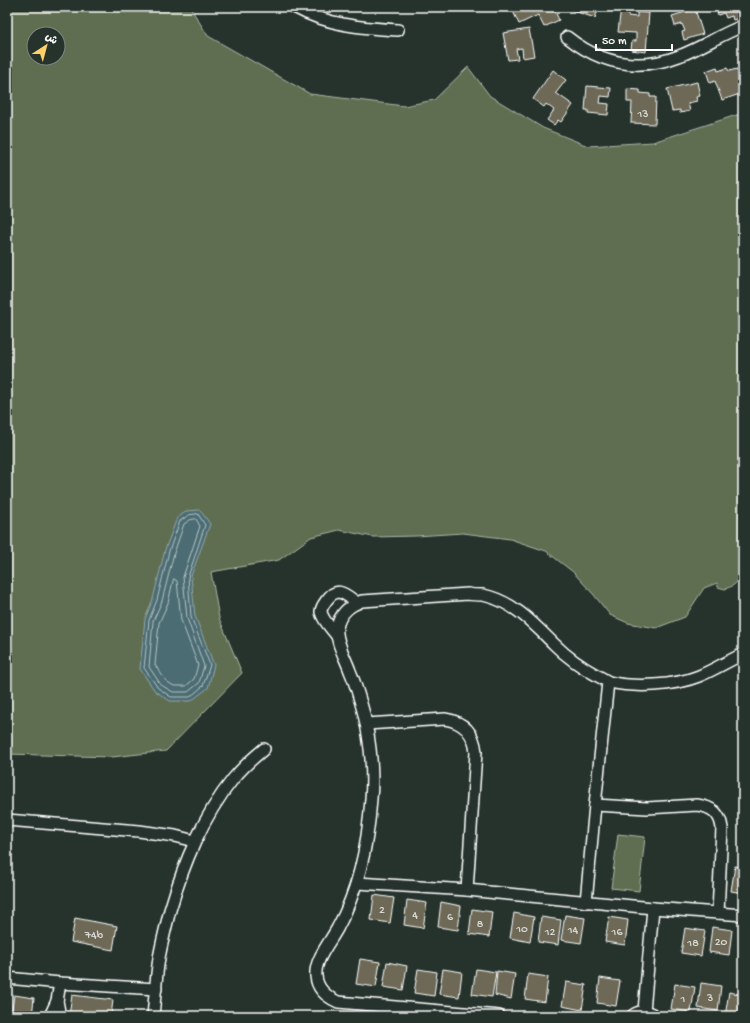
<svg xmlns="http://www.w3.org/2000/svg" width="750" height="1023" viewBox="0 0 750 1023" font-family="'Gochi Hand','Playpen Sans Arabic',sans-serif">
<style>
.green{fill:#5e6e51;stroke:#aeb6a8;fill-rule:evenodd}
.water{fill:#4c6c73;stroke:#94a7ab}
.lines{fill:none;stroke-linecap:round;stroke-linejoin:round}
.shore{stroke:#b7c4c7;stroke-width:1}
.building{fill:#6d6956;stroke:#fff}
.street-casing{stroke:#fff;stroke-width:14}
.street{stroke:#26332d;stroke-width:11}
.labels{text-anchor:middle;stroke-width:3;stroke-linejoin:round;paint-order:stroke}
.number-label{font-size:12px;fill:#dadad5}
</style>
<rect width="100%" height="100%" fill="#26332d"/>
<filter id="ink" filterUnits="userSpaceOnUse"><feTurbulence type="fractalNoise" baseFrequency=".025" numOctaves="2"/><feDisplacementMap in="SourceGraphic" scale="8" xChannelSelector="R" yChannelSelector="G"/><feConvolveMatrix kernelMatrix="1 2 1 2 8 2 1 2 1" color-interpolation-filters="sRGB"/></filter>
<g filter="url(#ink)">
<g class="green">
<path d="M7 7H190L208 36 310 94 404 106 434 100 468 67 490 96 543 128 588 146 653 142 743 113V572L741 573C737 583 736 585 725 589L718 587 717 583 704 588 685 617 656 628 628 623 610 615 594 595 573 572 546 551 510 539 463 533 416 536 373 537 339 530 311 537 279 560 211 572 219 618 242 673 166 751 112 757 7 754ZM34 34H58V58H34Z"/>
<path d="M618 834 645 837 639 891 611 888Z"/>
</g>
<path class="water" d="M200 510 210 524 191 576 195 616 214 665 208 688 191 701H170L155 691 140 669 145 619 153 599 165 550 177 518 187 511Z"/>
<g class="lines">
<g class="shore">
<path d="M198 514 205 525 188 577 191 617 210 665 203 686 190 697H171L158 688 144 668 149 620 157 600 169 551 180 521 189 515Z"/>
<path d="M196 519 200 526 183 577 187 618 204 666 199 683 188 692H173L161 685 149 667 153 621 162 601 174 553 184 524 190 520Z"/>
<path d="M174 579 177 581 181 620 198 665 194 679 186 686H174L166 681 155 665 159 623 168 603 173 581Z"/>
</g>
</g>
<g class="building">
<path d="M511 7H547L550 11 554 9 559 20 544 27 538 15 519 24Z"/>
<path d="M568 7H599L595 18 568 9Z"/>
<path d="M621 7H628V16L637 17V12L649 13 646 52 631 50 632 41H636V33L618 32Z"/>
<path d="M716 7H740L743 17 733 20 732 16 726 18 724 13 718 15Z"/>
<path d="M695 9 703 34 684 40 682 32 685 31 682 24 675 26 672 16Z"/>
<path d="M529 29 534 56 523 58 522 48 516 49 518 59 508 60 503 33Z"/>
<path d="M717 67 718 71 727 68 729 71 737 69 743 86V93L722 100 715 81 710 83 706 71Z"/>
<path d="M553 70 566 80 556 93 573 105 561 122 558 120 554 125 547 120 554 110 546 104 544 107 533 99Z"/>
<path d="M697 82 700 96 696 97 697 101 688 103 690 111 680 113V110L672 111 667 89Z"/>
<path d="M587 86 611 88 610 97 601 96 600 103 609 104 608 115 588 113V110H585Z"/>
<path d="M627 89 640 90V93L650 94V97H656L655 124 631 123 632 102H627Z"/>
<path d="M735 866 743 867V893L731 891Z"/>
<path d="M374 895 394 898 390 923 371 920Z"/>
<path d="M407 900 427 903 423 928 404 925Z"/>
<path d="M441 902 461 906 458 930 438 927Z"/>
<path d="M472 909 492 912 489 937 469 934Z"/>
<path d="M514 913 534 917 530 942 510 938Z"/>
<path d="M565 915 585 918 581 943 561 940Z"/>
<path d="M541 917 561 920 558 945 538 942Z"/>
<path d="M609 917 628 920 625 945 605 942Z"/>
<path d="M75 918 117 926 113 950 71 942Z"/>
<path d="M712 927 732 930 729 955 709 952Z"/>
<path d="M685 928 705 931 701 956 681 953Z"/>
<path d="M360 959 380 962 376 987 356 984Z"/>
<path d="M387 962 407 966 403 990 383 987Z"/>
<path d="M418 969 437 972 434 996 414 993Z"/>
<path d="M443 969 462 972 459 997 439 994Z"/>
<path d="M476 969 496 972 492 997 472 994Z"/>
<path d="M497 971 515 974 511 999 495 995Z"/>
<path d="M528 974 548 977 545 1002 525 999Z"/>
<path d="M600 978 620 981 616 1006 597 1003Z"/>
<path d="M566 982 586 985 582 1010 562 1006Z"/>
<path d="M701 983 721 986 718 1011 698 1008Z"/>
<path d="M675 984 695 987 691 1012 671 1009Z"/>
<path d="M729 992 743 995V1016H725Z"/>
<path d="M14 995 34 998 32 1016H11Z"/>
<path d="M72 995 113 1000 111 1016H69Z"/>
</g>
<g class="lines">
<defs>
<g id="street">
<path d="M294 7C327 25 361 28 398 30"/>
<path d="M567 37C601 64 638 72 679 56 701 48 721 34 743 26"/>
<path d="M337 636C332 629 323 621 321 612 321 608 323 605 326 601 337 585 345 594 357 603"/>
<path d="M366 724 445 719C464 722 474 733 476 752L467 890"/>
<path d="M595 805 647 808 697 805C712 807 720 813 722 828L718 913"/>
<path d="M7 820 139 831 175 836 195 841"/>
<path d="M357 883 467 890 653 908 743 915"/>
<path d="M586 902 595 805 608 682"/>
<path d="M7 978 60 983 156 989"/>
<path d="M60 983 57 1001 60 1016"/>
<path d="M644 1011 653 908"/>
<path d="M50 1016 57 1001"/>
<path d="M153 1016C155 997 156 977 159 958 162 942 166 926 170 910 184 863 202 818 233 779 242 768 253 758 264 749"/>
<path d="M499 1016 338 1002C327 997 317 989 316 976 314 960 331 941 338 927 360 887 368 843 371 799 374 768 369 729 360 700 357 690 354 680 350 671 346 659 335 641 337 628 339 614 350 605 362 601L468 594C473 595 478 595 483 595 513 601 534 624 554 644 567 657 583 668 598 676 602 678 606 681 609 682 636 688 674 686 699 676 714 670 728 661 743 654"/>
<path d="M632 1016C640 1010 647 1010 655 1016"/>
</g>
</defs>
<use href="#street" class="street-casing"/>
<use href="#street" class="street"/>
</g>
</g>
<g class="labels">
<g class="number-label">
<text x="643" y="117">13</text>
<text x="382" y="913">2</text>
<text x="415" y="918">4</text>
<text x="450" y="920">6</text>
<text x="480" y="927">8</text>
<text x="522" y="932">10</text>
<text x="573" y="933">14</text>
<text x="550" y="935">12</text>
<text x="617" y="935">16</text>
<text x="94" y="938">74b</text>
<text x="721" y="945">20</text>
<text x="693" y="946">18</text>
<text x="710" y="1001">3</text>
<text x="683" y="1002">1</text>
</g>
</g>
<rect width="750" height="1023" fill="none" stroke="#26332d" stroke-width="24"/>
<rect x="12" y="12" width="726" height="999" fill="none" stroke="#fff" stroke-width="1.5" filter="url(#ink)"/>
<g transform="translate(46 46) rotate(36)"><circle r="19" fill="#26332d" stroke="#7d8581"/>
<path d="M0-3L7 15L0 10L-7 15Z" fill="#ffd166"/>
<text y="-6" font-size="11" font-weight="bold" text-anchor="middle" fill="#ffffff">ش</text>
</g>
<path d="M596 44v6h76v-6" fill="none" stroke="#ffffff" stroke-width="2"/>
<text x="602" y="44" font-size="12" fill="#ffffff" stroke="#26332d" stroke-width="3" paint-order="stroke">50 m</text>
</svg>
